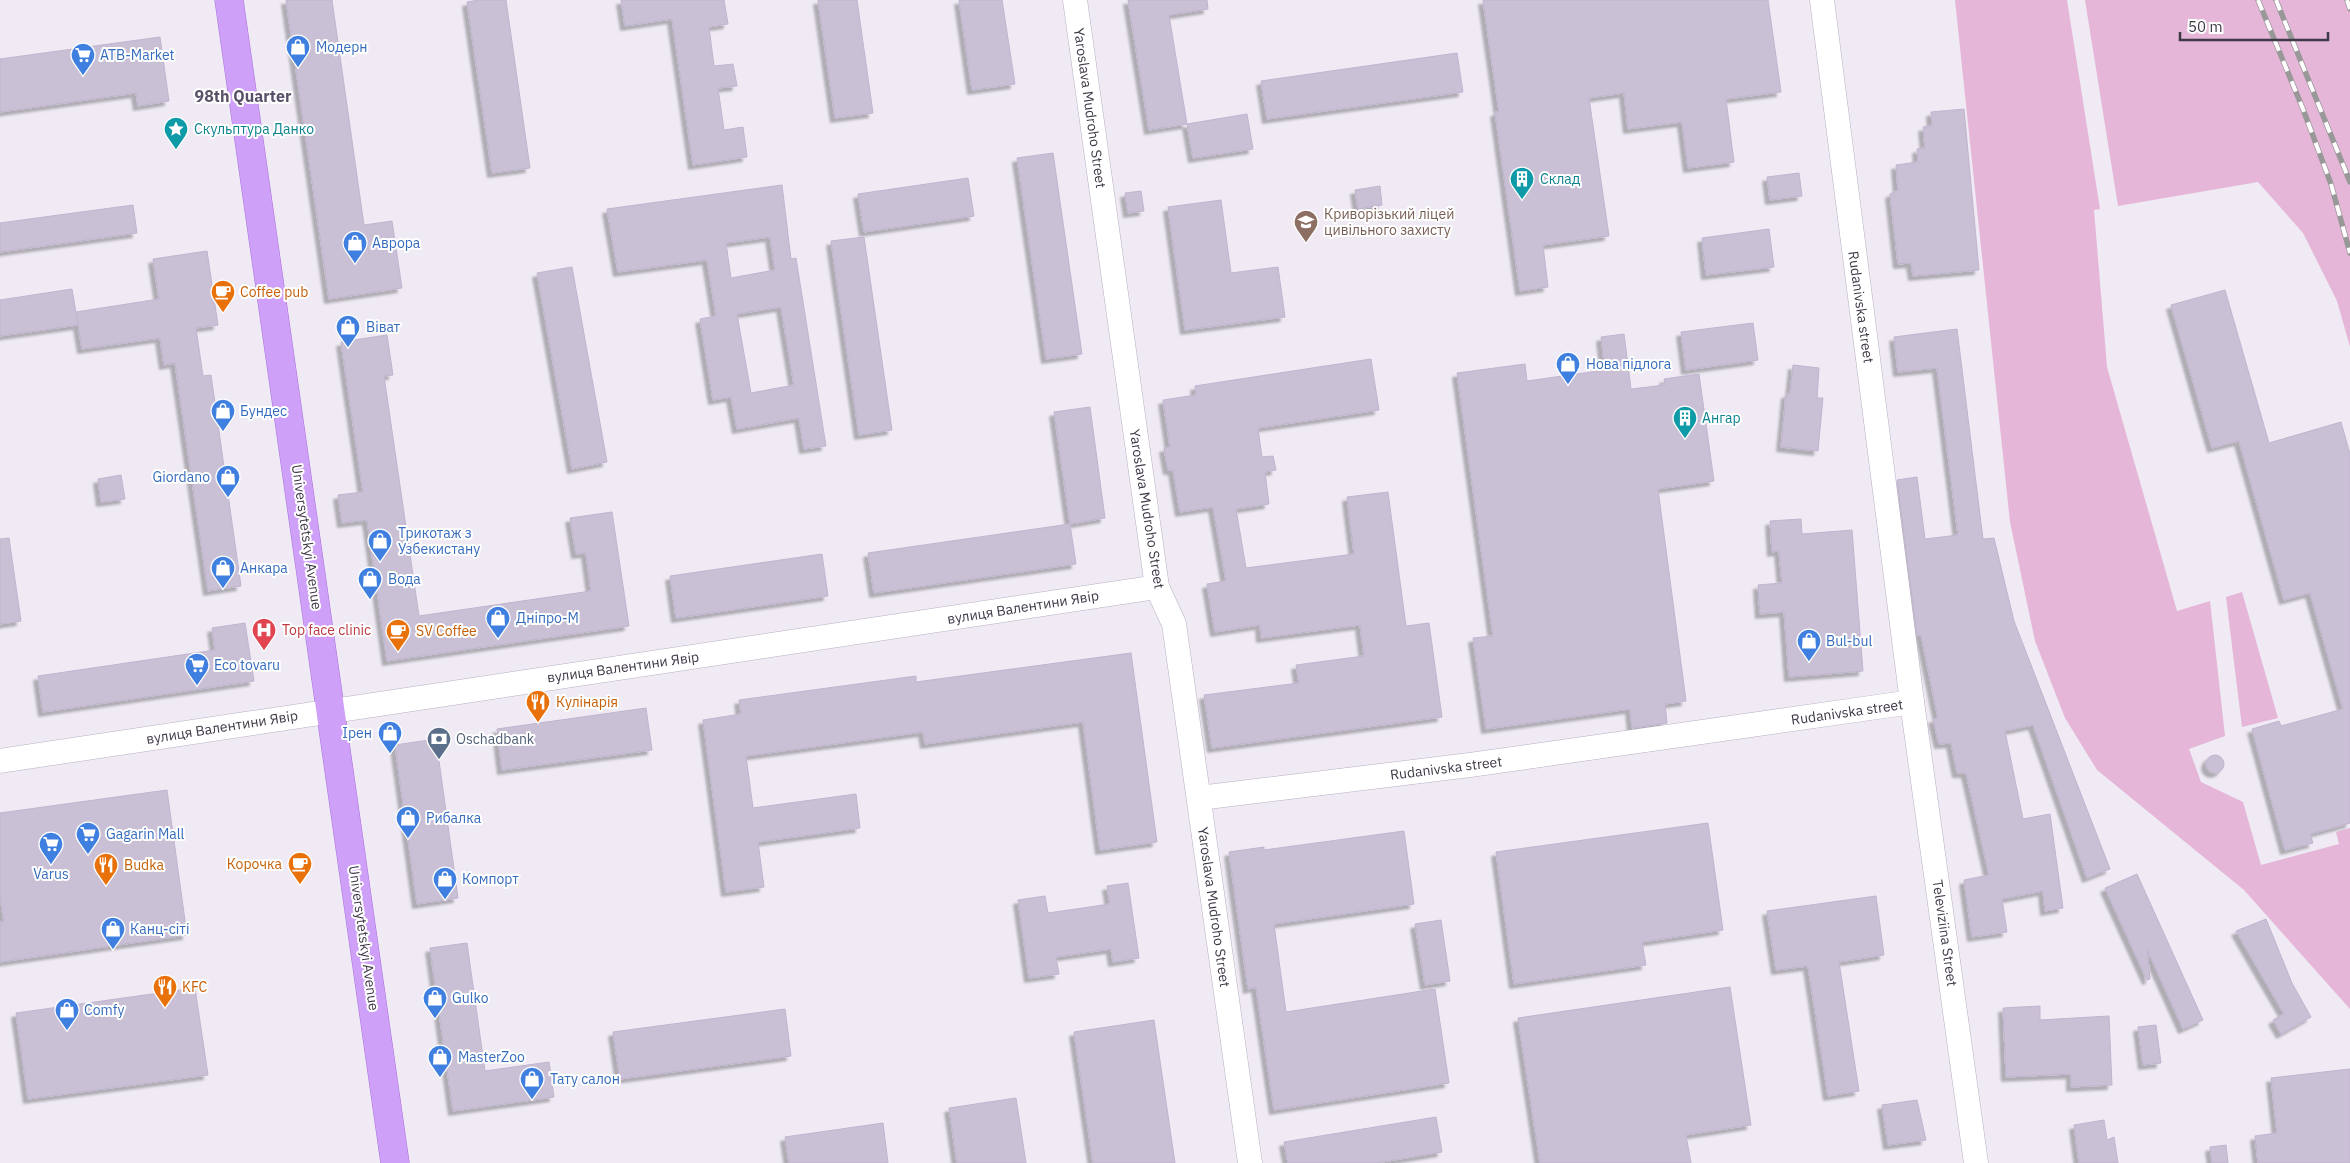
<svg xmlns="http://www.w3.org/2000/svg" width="2350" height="1163" viewBox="0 0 2350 1163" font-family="'IBM Plex Sans',sans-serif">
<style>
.green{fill:#e5b6d8}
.building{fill:#c9c0d5;stroke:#c0b4cf;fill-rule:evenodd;filter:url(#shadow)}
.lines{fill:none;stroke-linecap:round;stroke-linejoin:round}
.minor-casing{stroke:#b8b0c2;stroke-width:25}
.major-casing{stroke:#a970dc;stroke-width:29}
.minor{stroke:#fff;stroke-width:24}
.major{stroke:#cfa0f7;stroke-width:28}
.rail-casing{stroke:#989898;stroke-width:5.5}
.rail{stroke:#fff;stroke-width:4;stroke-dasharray:11;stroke-linecap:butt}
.labels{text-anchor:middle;stroke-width:4;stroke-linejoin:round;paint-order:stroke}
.shop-label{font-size:14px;fill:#366cbe;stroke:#fff;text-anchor:start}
.street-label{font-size:14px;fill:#3f3847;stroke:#fff}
.culture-label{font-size:14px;fill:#0d838f;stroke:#fff;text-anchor:start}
.education-label{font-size:14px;fill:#785e54;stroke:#fff;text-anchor:start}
.food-label{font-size:14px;fill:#c56008;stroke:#fff;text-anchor:start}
.health-label{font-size:14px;fill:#be3a42;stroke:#fff;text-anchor:start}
.service-label{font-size:14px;fill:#4e5e75;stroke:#fff;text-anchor:start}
.quarter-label{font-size:16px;font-weight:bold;fill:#5b5069;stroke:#fff}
</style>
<defs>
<filter id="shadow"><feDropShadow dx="-4.5" dy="4.5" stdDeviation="1" flood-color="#0004"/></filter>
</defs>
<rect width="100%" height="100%" fill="#efeaf4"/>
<g class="green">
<path d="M1955 0H2067L2100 209 2094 210 2107 367 2177 611 2210 601 2225 736 2189 749 2201 782 2243 802 2261 865 2339 844 2336 832 2350 828V1009L2244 890 2097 770 2065 718 2035 641 2010 522Z"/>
<path d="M2085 0H2350V347L2337 301 2303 233 2258 182 2118 206Z"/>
<path d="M2242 592 2278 718 2242 727 2226 597Z"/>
</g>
<g class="building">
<path d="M286 0H332L364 225 392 221 402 288 329 299Z"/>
<path d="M478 0H506L530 168 492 173 467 2Z"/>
<path d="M621 0H724L728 24 709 27 714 66 733 64 737 86 718 88 724 130 743 127 747 157 693 165 672 19 625 26Z"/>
<path d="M818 0H857L873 113 835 118Z"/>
<path d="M959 0H1002L1015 84 972 90Z"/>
<path d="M1128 0H1207L1208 9 1169 15 1187 124 1149 130Z"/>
<path d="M1483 0H1768L1781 92 1726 99 1734 162 1688 168 1682 122 1628 129 1624 93 1589 98 1609 236 1543 245 1548 287 1520 291 1495 112H1499Z"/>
<path d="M160 37 169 101 138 106 136 93 0 112V59Z"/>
<path d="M1457 53 1463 92 1267 119 1261 81Z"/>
<path d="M1964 109 1979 270 1913 276 1911 263 1898 264 1890 194 1898 190 1896 165 1918 162 1917 149 1925 148 1923 127 1932 126 1931 112Z"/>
<path d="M1247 114 1253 149 1193 158 1187 124Z"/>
<path d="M1053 153 1082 354 1046 359 1017 158Z"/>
<path d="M1799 173 1802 196 1770 200 1767 177Z"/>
<path d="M968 178 974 216 864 232 858 194Z"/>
<path d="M782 185 791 259 796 258 826 446 804 449 799 418 737 429 731 397 713 400 700 319 716 316 707 260 618 272 607 209ZM770 237 775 270 731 278 726 243ZM781 307 794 385 751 393 737 314Z"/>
<path d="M1380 186 1382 205 1358 209 1355 190Z"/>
<path d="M1141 191 1144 211 1128 213 1125 193Z"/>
<path d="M1221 200 1231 273 1278 267 1285 317 1185 330 1168 207Z"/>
<path d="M133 205 137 233 0 252V223Z"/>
<path d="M1769 229 1774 267 1706 275 1702 238Z"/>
<path d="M864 237 892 430 859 435 831 241Z"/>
<path d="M207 251 218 325 196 328 203 376 211 375 241 586 208 591 175 363 164 365 160 338 82 349 76 312 159 299 153 259Z"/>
<path d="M572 267 607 462 572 469 537 273Z"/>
<path d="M72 289 78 325 0 336V300Z"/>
<path d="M2225 290 2269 443 2341 422 2350 454V823L2310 834 2313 843 2285 850 2252 729 2279 721 2281 726 2343 709 2310 593 2284 600 2239 441 2212 448 2171 305Z"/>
<path d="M1753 323 1758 360 1686 370 1681 332Z"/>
<path d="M1957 329 1983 539 1994 538 2014 621 2110 869 2087 878 2033 725 2005 731 2023 819 2050 814 2063 908 2045 911 2043 891 2002 899 2007 932 1972 937 1964 880 1989 875 1966 773H1957L1951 743 1939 744 1933 719 1938 718 1921 635 1917 636 1897 480 1917 477 1925 539 1958 535 1937 368 1898 372 1894 337Z"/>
<path d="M1624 334 1631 389 1665 385 1664 379 1699 374 1714 481 1658 489 1686 701 1665 704 1667 723 1632 728 1630 709 1486 729 1473 638 1493 636 1457 373 1525 364 1527 381 1605 370 1601 337Z"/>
<path d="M387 335 393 375 384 376 419 616 591 591 586 553 576 554 570 518 612 512 629 626 387 661 367 520 342 523 338 495 363 492 341 342Z"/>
<path d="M1371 359 1379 410 1258 428 1262 457 1273 456 1276 470 1265 472 1269 504 1236 509 1246 568 1354 554 1347 497 1388 492 1406 626 1429 623 1442 717 1212 748 1204 695 1299 683 1296 665 1364 656 1360 625 1261 638 1260 625 1215 632 1207 584 1226 581 1213 507 1180 512 1173 470H1168L1164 448 1170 447 1163 400 1196 395 1195 386Z"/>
<path d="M1793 365 1819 368 1817 398H1823L1818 451 1781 447 1786 394H1790Z"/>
<path d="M1090 407 1105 518 1070 524 1054 412Z"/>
<path d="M121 475 125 499 101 502 98 479Z"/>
<path d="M1801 519 1802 534 1852 530 1863 671 1789 677 1784 612 1760 614 1758 585 1782 583 1779 551 1772 552 1770 521Z"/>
<path d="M1070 524 1076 564 874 593 868 553Z"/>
<path d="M9 538 21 621 0 624V539Z"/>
<path d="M822 554 828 596 676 618 670 576Z"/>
<path d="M245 623 254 681 43 712 38 676 215 650 212 628Z"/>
<path d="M1131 653 1157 842 1100 850 1083 722 925 744 923 732 746 756 753 808 856 794 860 828 758 842 764 887 726 892 703 720 741 714 739 700 916 676V682Z"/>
<path d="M646 708 652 750 502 770 497 729Z"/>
<path d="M436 739 458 898 417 904 395 745Z"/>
<circle cx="2215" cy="764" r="9"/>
<path d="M167 790 187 935 0 962V922H4L0 897V813Z"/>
<path d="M1708 823 1723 930 1642 942 1646 965 1514 984 1496 852Z"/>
<path d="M1404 831 1414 904 1274 924 1286 1012 1435 989 1449 1083 1274 1110 1256 987 1248 989 1229 852 1264 847V850Z"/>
<path d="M2137 874 2203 1020 2183 1029 2147 949 2150 979 2147 980 2105 888Z"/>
<path d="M1128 883 1139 958 1113 962 1111 949 1056 957 1059 974 1029 978 1018 900 1045 896 1048 913 1110 904 1107 886Z"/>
<path d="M1876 896 1884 955 1839 962 1859 1091 1828 1096 1808 966 1776 970 1767 911Z"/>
<path d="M2266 919 2292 983 2311 1017 2281 1034 2273 1020 2284 1014 2236 931Z"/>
<path d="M1441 920 1450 981 1425 985 1415 924Z"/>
<path d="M467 943 485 1071 549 1062 554 1097 453 1111 430 948Z"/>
<path d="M1730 987 1751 1125 1686 1135 1691 1163H1540L1518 1018Z"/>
<path d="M195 988 208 1075 28 1099 16 1013Z"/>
<path d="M2040 1006V1020L2109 1016 2112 1085 2071 1087V1074L2006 1077 2003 1008Z"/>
<path d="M785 1009 791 1056 620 1079 613 1032Z"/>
<path d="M1154 1020 1175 1163H1093L1074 1032Z"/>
<path d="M2156 1025 2161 1063 2143 1065 2138 1027Z"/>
<path d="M2350 1069V1163H2258L2255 1136 2277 1133 2271 1078Z"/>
<path d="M1016 1098 1026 1163H957L949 1108Z"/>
<path d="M1917 1100 1926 1140 1888 1145 1882 1105Z"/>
<path d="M1436 1117 1442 1152 1376 1163H1288L1284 1142Z"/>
<path d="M2104 1120 2107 1140 2114 1137 2118 1163H2079L2074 1125Z"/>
<path d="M883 1123 888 1163H789L785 1137Z"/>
<path d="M2226 1145 2228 1163H2212L2210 1147Z"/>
</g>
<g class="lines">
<defs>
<g id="minor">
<path d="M1075 0 1157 587 1174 624 1250 1163"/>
<path d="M1912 702 1976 1163"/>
<path d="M0 761 1157 587"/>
<path d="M1199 798 1470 765 1912 702 1822 0"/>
</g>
<path id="major" d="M229 0 395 1163"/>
</defs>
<use href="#minor" class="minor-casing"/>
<use href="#major" class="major-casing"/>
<use href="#minor" class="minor"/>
<use href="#major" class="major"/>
<defs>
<g id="rail">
<path d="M2258 0 2303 109 2331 184 2350 253"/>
<path d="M2276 0 2350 182"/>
<path d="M2347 0 2350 9"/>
</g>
</defs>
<use href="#rail" class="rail-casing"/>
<use href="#rail" class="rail"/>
</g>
<defs>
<symbol id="shop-pin" viewBox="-11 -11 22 30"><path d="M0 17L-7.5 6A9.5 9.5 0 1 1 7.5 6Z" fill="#3f7fe0" stroke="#fff"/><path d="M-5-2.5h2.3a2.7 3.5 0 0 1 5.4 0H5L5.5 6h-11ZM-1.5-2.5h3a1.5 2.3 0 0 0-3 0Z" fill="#fff"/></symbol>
<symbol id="supermarket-pin" viewBox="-11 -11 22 30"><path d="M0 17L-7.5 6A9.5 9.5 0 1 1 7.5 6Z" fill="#3f7fe0" stroke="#fff"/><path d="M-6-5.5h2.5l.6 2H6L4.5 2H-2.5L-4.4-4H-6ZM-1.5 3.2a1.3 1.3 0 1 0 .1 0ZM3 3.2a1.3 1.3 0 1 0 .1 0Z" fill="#fff"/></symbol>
<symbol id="sight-pin" viewBox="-11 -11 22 30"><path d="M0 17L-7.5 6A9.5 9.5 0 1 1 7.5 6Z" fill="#0f9aa8" stroke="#fff"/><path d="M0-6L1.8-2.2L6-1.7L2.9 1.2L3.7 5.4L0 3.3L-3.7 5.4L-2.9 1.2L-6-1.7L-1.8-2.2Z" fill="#fff"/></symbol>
<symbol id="building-pin" viewBox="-11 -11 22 30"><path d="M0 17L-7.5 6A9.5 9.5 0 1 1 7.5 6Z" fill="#0f9aa8" stroke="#fff"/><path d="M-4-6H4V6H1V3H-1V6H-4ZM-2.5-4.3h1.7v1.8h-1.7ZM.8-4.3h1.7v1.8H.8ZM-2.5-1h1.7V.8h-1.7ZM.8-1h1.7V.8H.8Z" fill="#fff"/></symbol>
<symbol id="school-pin" viewBox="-11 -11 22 30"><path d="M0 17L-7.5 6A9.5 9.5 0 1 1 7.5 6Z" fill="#8d6e63" stroke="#fff"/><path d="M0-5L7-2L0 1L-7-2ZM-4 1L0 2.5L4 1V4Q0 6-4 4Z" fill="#fff"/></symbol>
<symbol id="cafe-pin" viewBox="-11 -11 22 30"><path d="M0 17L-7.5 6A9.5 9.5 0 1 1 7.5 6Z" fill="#e8710a" stroke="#fff"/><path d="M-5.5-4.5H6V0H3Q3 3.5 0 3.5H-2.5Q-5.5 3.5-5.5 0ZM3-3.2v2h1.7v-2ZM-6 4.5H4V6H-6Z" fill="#fff"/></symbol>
<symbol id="hospital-pin" viewBox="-11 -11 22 30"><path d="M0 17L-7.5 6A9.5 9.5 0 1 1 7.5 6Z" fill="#e0444e" stroke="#fff"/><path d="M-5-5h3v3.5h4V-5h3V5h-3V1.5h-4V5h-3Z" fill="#fff"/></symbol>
<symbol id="restaurant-pin" viewBox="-11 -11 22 30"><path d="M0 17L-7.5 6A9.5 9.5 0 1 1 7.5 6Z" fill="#e8710a" stroke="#fff"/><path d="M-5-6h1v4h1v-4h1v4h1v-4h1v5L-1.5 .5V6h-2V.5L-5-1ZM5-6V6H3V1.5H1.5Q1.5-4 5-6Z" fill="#fff"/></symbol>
<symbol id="bank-pin" viewBox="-11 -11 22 30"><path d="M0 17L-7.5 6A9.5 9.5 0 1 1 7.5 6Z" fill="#5c6f8a" stroke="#fff"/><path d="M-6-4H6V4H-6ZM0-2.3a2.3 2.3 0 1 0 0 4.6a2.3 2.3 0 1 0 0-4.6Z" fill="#fff"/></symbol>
</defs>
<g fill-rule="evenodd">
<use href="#shop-pin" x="284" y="33" width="28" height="38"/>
<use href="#supermarket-pin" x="69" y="41" width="28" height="38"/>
<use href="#sight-pin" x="162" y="115" width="28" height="38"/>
<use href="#building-pin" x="1508" y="165" width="28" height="38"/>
<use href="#school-pin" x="1292" y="208" width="28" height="38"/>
<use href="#shop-pin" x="341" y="229" width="28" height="38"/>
<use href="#cafe-pin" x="209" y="278" width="28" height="38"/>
<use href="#shop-pin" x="334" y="313" width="28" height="38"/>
<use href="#shop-pin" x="1554" y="350" width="28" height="38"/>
<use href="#shop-pin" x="209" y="397" width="28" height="38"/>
<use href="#building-pin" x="1671" y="404" width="28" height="38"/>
<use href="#shop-pin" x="214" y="463" width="28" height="38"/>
<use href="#shop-pin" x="366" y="527" width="28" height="38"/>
<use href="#shop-pin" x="209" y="554" width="28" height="38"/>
<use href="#shop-pin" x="356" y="565" width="28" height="38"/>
<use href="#shop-pin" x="484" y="604" width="28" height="38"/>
<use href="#hospital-pin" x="250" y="616" width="28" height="38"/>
<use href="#cafe-pin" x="384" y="617" width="28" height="38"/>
<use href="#shop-pin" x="1795" y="627" width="28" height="38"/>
<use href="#supermarket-pin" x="183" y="651" width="28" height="38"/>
<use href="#restaurant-pin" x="524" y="688" width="28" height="38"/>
<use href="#shop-pin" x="376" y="719" width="28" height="38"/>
<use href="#bank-pin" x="425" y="725" width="28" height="38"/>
<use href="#shop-pin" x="394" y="804" width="28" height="38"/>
<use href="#supermarket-pin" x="74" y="820" width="28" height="38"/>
<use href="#supermarket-pin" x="37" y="830" width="28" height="38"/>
<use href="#cafe-pin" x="286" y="850" width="28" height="38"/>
<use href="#restaurant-pin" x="92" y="851" width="28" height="38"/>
<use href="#shop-pin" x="431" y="865" width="28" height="38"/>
<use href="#shop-pin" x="99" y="915" width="28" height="38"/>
<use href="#restaurant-pin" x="151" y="973" width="28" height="38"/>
<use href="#shop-pin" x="421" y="984" width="28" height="38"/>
<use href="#shop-pin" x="53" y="996" width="28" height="38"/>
<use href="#shop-pin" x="426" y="1043" width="28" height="38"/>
<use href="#shop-pin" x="518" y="1065" width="28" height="38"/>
</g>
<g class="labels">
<g class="shop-label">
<text x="316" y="52">Модерн</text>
<text x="100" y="60">ATB-Market</text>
<text x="372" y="248">Аврора</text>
<text x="366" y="332">Віват</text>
<text x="1586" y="369">Нова підлога</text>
<text x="240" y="416">Бундес</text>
<text x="210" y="482" text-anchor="end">Giordano</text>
<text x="398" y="538">Трикотаж з<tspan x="398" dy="16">Узбекистану</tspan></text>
<text x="240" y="573">Анкара</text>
<text x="388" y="584">Вода</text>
<text x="516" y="623">Дніпро-М</text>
<text x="1826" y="646">Bul-bul</text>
<text x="214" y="670">Eco tovaru</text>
<text x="372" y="738" text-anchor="end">Ірен</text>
<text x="426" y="823">Рибалка</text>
<text x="106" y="839">Gagarin Mall</text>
<text x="51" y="879" text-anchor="middle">Varus</text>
<text x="462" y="884">Компорт</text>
<text x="130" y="934">Канц-сіті</text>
<text x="452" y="1003">Gulko</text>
<text x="84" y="1015">Comfy</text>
<text x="458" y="1062">MasterZoo</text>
<text x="550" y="1084">Тату салон</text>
</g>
<g class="street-label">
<text transform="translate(1090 108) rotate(82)" y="5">Yaroslava Mudroho Street</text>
<text transform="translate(1861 307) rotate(82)" y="5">Rudanivska street</text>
<text transform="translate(1147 509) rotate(81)" y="5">Yaroslava Mudroho Street</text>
<text transform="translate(307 537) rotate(82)" y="5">Universytetskyi Avenue</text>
<text transform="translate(1023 607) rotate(-9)" y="5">вулиця Валентини Явір</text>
<text transform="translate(623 667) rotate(-8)" y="5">вулиця Валентини Явір</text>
<text transform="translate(1847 712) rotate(-8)" y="5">Rudanivska street</text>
<text transform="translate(222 727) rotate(-9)" y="5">вулиця Валентини Явір</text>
<text transform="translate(1446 768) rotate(-7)" y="5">Rudanivska street</text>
<text transform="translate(1214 907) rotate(82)" y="5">Yaroslava Mudroho Street</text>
<text transform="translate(1945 933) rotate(82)" y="5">Televiziina Street</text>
<text transform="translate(364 938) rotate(82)" y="5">Universytetskyi Avenue</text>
</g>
<g class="culture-label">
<text x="194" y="134">Скульптура Данко</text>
<text x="1540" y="184">Склад</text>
<text x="1702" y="423">Ангар</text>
</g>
<g class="education-label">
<text x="1324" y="219">Криворізький ліцей<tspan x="1324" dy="16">цивільного захисту</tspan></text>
</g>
<g class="food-label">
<text x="240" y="297">Coffee pub</text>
<text x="416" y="636">SV Coffee</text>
<text x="556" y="707">Кулінарія</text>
<text x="282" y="869" text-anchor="end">Корочка</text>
<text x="124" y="870">Budka</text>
<text x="182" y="992">KFC</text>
</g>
<g class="health-label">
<text x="282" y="635">Top face clinic</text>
</g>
<g class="service-label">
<text x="456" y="744">Oschadbank</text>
</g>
<g class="quarter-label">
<text x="243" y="102">98th Quarter</text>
</g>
</g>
<path d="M2180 32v8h148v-8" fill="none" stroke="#3f3847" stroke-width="2.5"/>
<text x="2188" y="32" font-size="15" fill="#3f3847" stroke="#ffffff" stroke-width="4" paint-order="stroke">50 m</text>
</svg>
